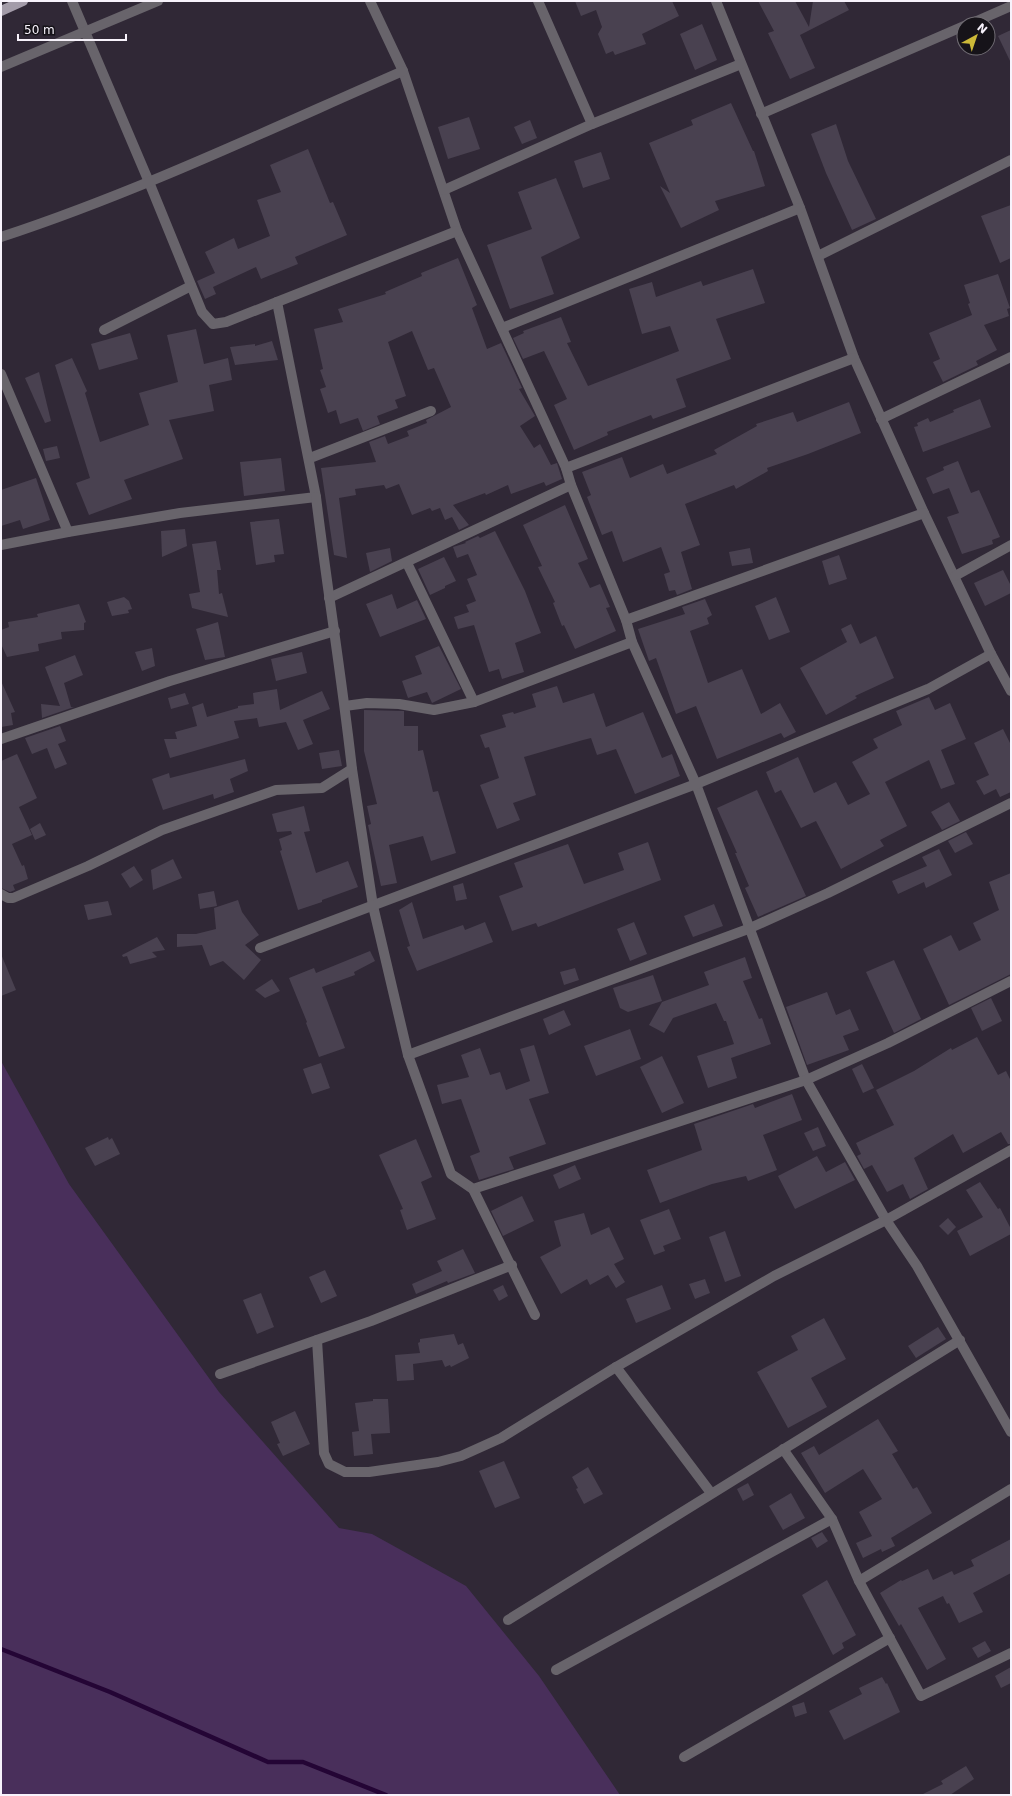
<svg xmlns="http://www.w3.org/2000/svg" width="1012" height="1796" viewBox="0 0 1012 1796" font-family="'DejaVu Sans',sans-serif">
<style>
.green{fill:#492f5b}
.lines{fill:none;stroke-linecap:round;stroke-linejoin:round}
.stream{stroke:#240535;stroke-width:4.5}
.building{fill:#494150}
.street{stroke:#68646b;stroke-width:10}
.primary{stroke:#a39ba9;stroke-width:10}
</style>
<rect width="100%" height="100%" fill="#302836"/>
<path class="green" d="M1 1061 69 1184 219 1392 339 1528 372 1534 466 1586 539 1676 620 1795H1Z"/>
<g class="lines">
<path class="stream" d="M1 1649 110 1692 268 1762H303L386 1795"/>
</g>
<g class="building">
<path d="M575 1H672L679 16 642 34 646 44 615 55 613 51 606 54 598 34 602 27 596 10 581 16Z"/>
<path d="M758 1H795L809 27 813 1H844L849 10 800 35 815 68 790 79 768 33 774 31Z"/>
<path d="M702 24 717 60 695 70 680 34Z"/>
<path d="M1011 30V63L998 36Z"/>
<path d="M731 103 753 151H754L765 186 715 201 719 210 681 228 660 186 670 193 649 143 693 125 691 120Z"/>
<path d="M469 117 480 149 448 159 438 127Z"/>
<path d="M530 120 537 138 522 144 514 127Z"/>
<path d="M836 124 848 161 876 219 852 230 826 173 811 134Z"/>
<path d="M308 149 330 203 333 202 347 235 295 257 298 264 261 279 256 267 213 287 216 294 205 299 197 281 215 273 205 252 234 238 238 249 270 236 257 200 281 192 270 165Z"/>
<path d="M601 152 610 179 583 188 574 161Z"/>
<path d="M556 178 580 238 541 257 554 294 510 309 487 245 532 229 518 192Z"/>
<path d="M1011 205V258L1000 263 981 216Z"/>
<path d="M458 258 477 305 472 308 487 349 501 343 522 388 519 389 535 416 520 426 534 448 540 444 551 465 557 463 562 479 546 486 544 482 511 494 508 485 486 495 485 493 453 505 469 525 459 530 452 517 445 520 440 508 432 511 430 508 412 515 399 484 386 489 384 485 355 489 356 495 339 498 347 558 334 555 321 468 376 462 369 442 385 436 388 444 409 436 407 431 427 423 426 420 451 407 434 368 428 370 412 331 388 342 406 396 395 400 398 408 377 416 380 424 363 431 358 418 340 424 336 410 328 413 320 389 326 387 320 370 323 369 314 329 343 322 338 309 386 294 385 292 422 276 421 273Z"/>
<path d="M753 269 765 303 716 319 731 359 676 379 686 407 653 419 651 415 607 432 608 435 574 450 554 405 567 399 544 351 523 359 513 338 524 333 523 331 561 317 571 342 567 343 588 386 679 351 670 326 642 334 629 289 652 282 656 297 701 281 703 286Z"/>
<path d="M998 274 1010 308 1007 309 1009 316 984 325 997 350 976 361 978 365 943 382 933 362 940 359 929 333 972 315 968 304 970 303 964 285Z"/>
<path d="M196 329 204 364 228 358 232 380 209 385 214 411 169 420 183 459 124 480 132 499 89 515 76 483 90 478 55 365 72 358 87 391 85 393 100 442 149 425 139 393 178 382 167 335Z"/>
<path d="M130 333 138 359 99 370 91 344Z"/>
<path d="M272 341 278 360 235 365 230 347 255 344V346Z"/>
<path d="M39 372 51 421 45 423 25 378Z"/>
<path d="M980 399 991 427 923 452 914 427 918 426 917 423 928 418 930 422 954 412 953 410Z"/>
<path d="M849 402 861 433 808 454 767 468 768 471 736 489 734 485 685 504 700 545 681 552 692 589 677 595 675 590 669 591 664 574 670 572 661 547 623 562 612 531 602 535 587 497 591 495 582 472 622 457 630 478 663 464 667 474 717 454 714 450 757 426 756 424 793 412 797 422Z"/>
<path d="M57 446 60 458 46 461 43 449Z"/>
<path d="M281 458 285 491 244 496 240 462Z"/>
<path d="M958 461 971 493 979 490 1000 537 992 540 993 544 962 554 947 517 959 513 949 488 933 494 926 478 944 470 943 467Z"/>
<path d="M36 478 50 520 23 529 20 520 1 526V490Z"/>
<path d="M565 505 588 559 578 563 590 588 600 584 610 607 606 608 616 631 575 649 564 625 562 626 553 603 555 602 538 567 542 566 523 525Z"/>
<path d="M279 519 284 554 274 555 275 562 256 565 250 522Z"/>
<path d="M185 529 187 546 162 557 161 531Z"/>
<path d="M495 531 525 591 541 633 515 643 524 672 502 679 499 669 489 672 474 625 458 629 454 617 469 612 466 605 476 601 467 579 477 575 468 554 457 558 453 547 466 543 465 542 478 536 480 538Z"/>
<path d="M216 541 221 570H217L219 594 222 593 228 617 192 608 189 594 200 592 192 544Z"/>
<path d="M390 548 392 561 370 572 366 553Z"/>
<path d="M750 548 753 563 732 566 729 552Z"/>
<path d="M839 555 847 579 829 585 822 561Z"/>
<path d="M444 557 456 581 445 586V588L430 595 418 569Z"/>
<path d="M1003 570 1011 586V593L985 606 974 583Z"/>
<path d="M392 594 397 609 417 600 426 619 380 637 366 604Z"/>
<path d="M124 597 129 601 132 609 128 610 129 613 112 616 107 602Z"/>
<path d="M776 597 790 632 769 640 755 606Z"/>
<path d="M705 599 712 615 707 618 709 624 690 631 708 683 742 669 761 714 780 703 796 732 784 738 781 733 717 759 696 706 676 714 656 658 649 661 638 629 685 614 682 607Z"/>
<path d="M79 604 86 622 84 623V630L61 632 62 639 38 644 39 651 7 657 1 644V630L9 627 8 622 38 617 37 614Z"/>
<path d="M218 622 225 657 205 660 196 629Z"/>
<path d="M851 624 860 644 876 636 894 678 855 696 857 698 826 715 800 668 847 642 841 629Z"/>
<path d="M439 646 461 689 432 703 427 692 408 698 402 681 422 674 415 656Z"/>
<path d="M152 648 155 666 142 671 135 652Z"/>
<path d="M302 652 307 673 276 681 271 659Z"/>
<path d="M75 655 83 675 64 683 71 707H74L42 718 41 704 60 706 45 667Z"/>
<path d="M1 681 15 712 11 713 13 725 1 727Z"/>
<path d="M557 686 563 703 594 693 606 727 643 712 662 758 672 754 680 776 635 794 616 749 597 755 591 738 583 740 524 757 536 795 513 803 520 820 497 829 480 785 499 778 489 747 485 748 480 735 506 727 502 715 513 712 514 714 536 707 532 694Z"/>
<path d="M277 689 280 710 322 691 330 709 303 720 313 744 298 750 286 722 259 727 257 718 234 721 239 738 170 758 164 739H177L175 732 197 726 192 707 203 703 207 717 238 708V706L254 704 253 693Z"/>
<path d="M185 693 189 704 171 709 168 698Z"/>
<path d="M929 697 935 710 950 703 966 739 941 750 955 784 941 789 929 760 885 782 907 826 880 840 884 846 841 869 816 821 801 828 781 790 775 793 766 772 798 757 814 793 836 782 848 805 870 794 852 762 878 748 873 739 902 725 896 711Z"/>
<path d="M364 710 404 711V726H418V751L423 750 433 792 438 791 456 853 431 861 423 836 389 845 397 883 381 886 368 825 371 824 367 806 377 804 364 751Z"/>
<path d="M60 726 66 741 58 744 67 764 55 769 47 748 32 754 25 738Z"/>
<path d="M1003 729 1011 745V792L1000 797 996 789 984 795 976 781 989 775 974 743Z"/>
<path d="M339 750 342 766 322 769 319 753Z"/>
<path d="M17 754 37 798 19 807 32 835 12 844 22 866 24 865 28 879 13 885 15 890 10 892 1 888V761Z"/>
<path d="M245 759 248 771 230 779 234 792 214 799 213 794 163 810 152 779 169 773 170 778Z"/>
<path d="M757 790 806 896 758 917 745 888 749 886 735 853H737L717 808Z"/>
<path d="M949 802 960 821 942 830 931 812Z"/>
<path d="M304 806 310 831 304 832 316 873 348 861 358 887 322 900V902L298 910 280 851 282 850 279 839 292 834 291 831 277 832 272 814Z"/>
<path d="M40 823 46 835 35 840 30 829Z"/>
<path d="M966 832 973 844 955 853 948 841Z"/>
<path d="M648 842 661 880 538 927 536 923 512 931 499 896 523 887 514 863 568 844 584 884 624 870 618 853Z"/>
<path d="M939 849 952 875 926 888 924 882 898 894 892 881 927 866 922 857Z"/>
<path d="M173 859 182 878 153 890 151 870Z"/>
<path d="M134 866 143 880 130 888 121 874Z"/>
<path d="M1011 873V974L949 1005 923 949 951 935 959 951 981 940 973 923 999 910 989 882Z"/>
<path d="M463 883 467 899 456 901 453 886Z"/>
<path d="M214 891 217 906 200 909 198 894Z"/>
<path d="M238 900 242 912 259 935 245 945 261 960 244 980 223 961 210 966 202 945 177 947V934H196L216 929 214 908Z"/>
<path d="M108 901 112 915 88 920 84 905Z"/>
<path d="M412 902 423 939 463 925 465 930 485 922 493 942 417 971 407 947 410 946 399 910Z"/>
<path d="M714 904 723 926 693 937 684 916Z"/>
<path d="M634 922 647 954 630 961 617 929Z"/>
<path d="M157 937 165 950 152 952 157 957 130 964 127 956 123 957 122 955Z"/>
<path d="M370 951 375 961 354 972 355 975 322 987 345 1048 319 1057 306 1023 307 1022 289 978 314 968 316 973Z"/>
<path d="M1 954 16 990 1 996Z"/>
<path d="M745 957 752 978 743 981 759 1019 762 1018 771 1044 731 1058 737 1078 708 1088 697 1056 734 1044 726 1021H724L716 1003 673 1018 664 1033 649 1025 662 1002 709 985 704 972Z"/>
<path d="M894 960 921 1019 894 1033 866 972Z"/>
<path d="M575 968 579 980 564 985 560 972Z"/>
<path d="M653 975 662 1001 628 1012 620 1008 613 988Z"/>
<path d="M272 979 280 991 265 998 255 990Z"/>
<path d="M827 992 836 1015 850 1009 859 1030 843 1036 849 1050 807 1065 786 1007Z"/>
<path d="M991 998 1002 1021 982 1031 971 1008Z"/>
<path d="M564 1010 571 1025 549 1035 543 1019Z"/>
<path d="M630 1029 641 1059 596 1076 584 1046Z"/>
<path d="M977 1037 998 1075 1006 1071 1011 1081V1144H1008L1001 1132 963 1153 953 1134 914 1158 928 1189 910 1199 903 1184 887 1192 872 1165 864 1169 857 1156 861 1154 856 1143 894 1125 876 1090 914 1071 951 1048 952 1050Z"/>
<path d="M534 1045 549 1093 529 1099 546 1144 509 1157 514 1169 479 1180 470 1156 480 1152 461 1099 442 1104 437 1085 469 1077 461 1055 480 1048 490 1075 500 1072 506 1090 530 1081 520 1049Z"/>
<path d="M662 1056 684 1103 662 1113 640 1067Z"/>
<path d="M321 1063 330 1088 312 1094 303 1069Z"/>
<path d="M862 1064 874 1088 863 1093 852 1069Z"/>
<path d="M792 1094 802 1120 763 1135 777 1170 748 1181 746 1176 712 1184 660 1203 647 1170 702 1150 694 1124 753 1104 755 1108Z"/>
<path d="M818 1127 826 1146 813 1151 804 1133Z"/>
<path d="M108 1137 109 1140 112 1138 120 1154 95 1166 85 1148Z"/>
<path d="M416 1139 432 1177 421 1182 436 1219 407 1230 400 1210 403 1209 379 1155Z"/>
<path d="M817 1156 826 1172 845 1162 855 1180 795 1209 778 1176Z"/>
<path d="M575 1165 581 1179 559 1189 553 1175Z"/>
<path d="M980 1182 998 1209 1000 1208 1011 1229V1234L970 1256 957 1231 983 1217 966 1190Z"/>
<path d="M522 1196 534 1221 503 1236 491 1211Z"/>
<path d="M669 1209 681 1239 663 1246 665 1251 654 1255 640 1220Z"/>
<path d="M584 1213 591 1235 609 1227 624 1259 614 1264 625 1282 616 1288 608 1275 590 1285 587 1279 561 1294 540 1257 561 1246 554 1221Z"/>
<path d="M948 1218 956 1227 948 1235 939 1226Z"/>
<path d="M725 1231 741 1276 725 1282 709 1237Z"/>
<path d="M463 1249 475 1273 448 1283 447 1281 416 1294 412 1284 442 1271 437 1261Z"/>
<path d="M325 1270 337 1296 321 1303 309 1277Z"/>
<path d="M705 1279 710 1293 695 1299 689 1284Z"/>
<path d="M503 1285 508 1296 499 1301 493 1290Z"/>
<path d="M662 1285 671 1309 636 1323 626 1299Z"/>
<path d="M261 1293 274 1327 257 1334 243 1300Z"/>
<path d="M824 1318 846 1359 811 1378 827 1407 788 1428 757 1372 798 1350 791 1336Z"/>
<path d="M938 1327 946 1339 916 1358 908 1346Z"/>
<path d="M454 1334 458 1345 463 1343 469 1358 451 1367 450 1365 445 1367 442 1360 413 1364 414 1380 397 1381 395 1355 420 1353 418 1343 420 1342V1339Z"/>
<path d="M373 1399H388L390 1433 371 1434 373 1454 354 1456 352 1432 359 1431 355 1403 373 1401Z"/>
<path d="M295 1411 310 1444 283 1456 277 1444 280 1443 271 1422Z"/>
<path d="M878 1419 898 1451 892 1454 913 1489 917 1487 932 1513 891 1538 895 1546 882 1552 881 1549 863 1558 856 1543 872 1536 859 1512 882 1499 863 1469 825 1493 801 1453 814 1446 819 1455Z"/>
<path d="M504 1461 520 1498 495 1508 479 1471Z"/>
<path d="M588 1467 603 1494 584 1504 576 1489 578 1488 572 1477Z"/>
<path d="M748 1483 754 1495 743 1501 737 1489Z"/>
<path d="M791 1493 805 1518 783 1530 769 1506Z"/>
<path d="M822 1532 828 1541 817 1548 811 1538Z"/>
<path d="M1011 1539V1573L973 1593 983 1612 959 1623 949 1603 947 1604 943 1596 918 1608 946 1659 927 1670 901 1624 899 1626 880 1593 901 1580 902 1581 928 1569 933 1580 952 1571 954 1575 974 1566 971 1560Z"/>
<path d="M827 1580 856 1635 842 1643 844 1648 833 1655 802 1595Z"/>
<path d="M985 1641 991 1651 978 1658 972 1648Z"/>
<path d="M1011 1667V1683L1001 1688 995 1676Z"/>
<path d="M882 1677 886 1684 887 1683 900 1712 844 1740 829 1711 862 1694 859 1688Z"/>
<path d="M804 1702 807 1713 795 1717 792 1706Z"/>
<path d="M966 1766 974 1779 950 1795H921L943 1784 941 1781Z"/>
</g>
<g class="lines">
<g class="street">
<path d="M72 1 149 182 202 312 213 324 226 322 277 302"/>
<path d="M370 1 403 71 457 231 566 468 571 485 626 620 632 642 696 784 806 1080 886 1220 917 1266 1011 1432"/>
<path d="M538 1 592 124"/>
<path d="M716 1 800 208 854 358 924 513 991 654 1011 691"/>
<path d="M970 24 1011 6"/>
<path d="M1 67 158 1"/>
<path d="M761 114 964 26"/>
<path d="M444 190 592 124 741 64"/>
<path d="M1 237C138 192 270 129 403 71"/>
<path d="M818 256 1011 160"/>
<path d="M502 328 800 208"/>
<path d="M104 330 191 286"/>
<path d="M1 374 68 532"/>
<path d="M881 419 1011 357"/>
<path d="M310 458 431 411"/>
<path d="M566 468 854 358"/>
<path d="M1 545 68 532 180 513 316 497 277 302 457 231"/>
<path d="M407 563 474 702"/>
<path d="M955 576 1011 545"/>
<path d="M329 598 571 485"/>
<path d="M626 620 924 513"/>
<path d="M345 706 367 703 399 704 434 710 474 702 632 642"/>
<path d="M1 739 170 681 335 631"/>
<path d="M352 769 373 906 408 1055 451 1174 473 1189 806 1080 888 1043 1011 981"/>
<path d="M1 894 8 898H13L88 866 162 830 276 790 322 788 352 769C342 678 327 588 316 497"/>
<path d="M260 948 696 784 928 689 991 654"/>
<path d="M408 1055 748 929 828 893 1011 803"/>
<path d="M473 1189 535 1315"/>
<path d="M317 1340 324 1453 329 1464 345 1472H369L438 1462 461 1456 501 1438 616 1367 774 1276 886 1220 1011 1150"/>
<path d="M616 1367 711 1493"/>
<path d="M220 1374 371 1321 512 1265"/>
<path d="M783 1449 832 1519 859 1581 921 1696 1011 1653"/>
<path d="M859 1581 1011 1489"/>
<path d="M508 1620 960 1340"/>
<path d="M556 1670 832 1519"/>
<path d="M684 1757 890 1638"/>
</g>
<path class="primary" d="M1 11 23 1"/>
</g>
<rect width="1012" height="1796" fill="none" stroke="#f7f2fb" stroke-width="4"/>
<g transform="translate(976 36) rotate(40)"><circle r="19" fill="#161319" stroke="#706c73"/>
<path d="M0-3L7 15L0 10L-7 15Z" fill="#cdb938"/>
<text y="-6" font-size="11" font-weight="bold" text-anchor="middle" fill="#f7f2fb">N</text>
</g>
<path d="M18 34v6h108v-6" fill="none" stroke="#f7f2fb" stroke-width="2"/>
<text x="24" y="34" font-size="12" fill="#f7f2fb" stroke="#161319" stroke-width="3" paint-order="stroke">50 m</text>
</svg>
